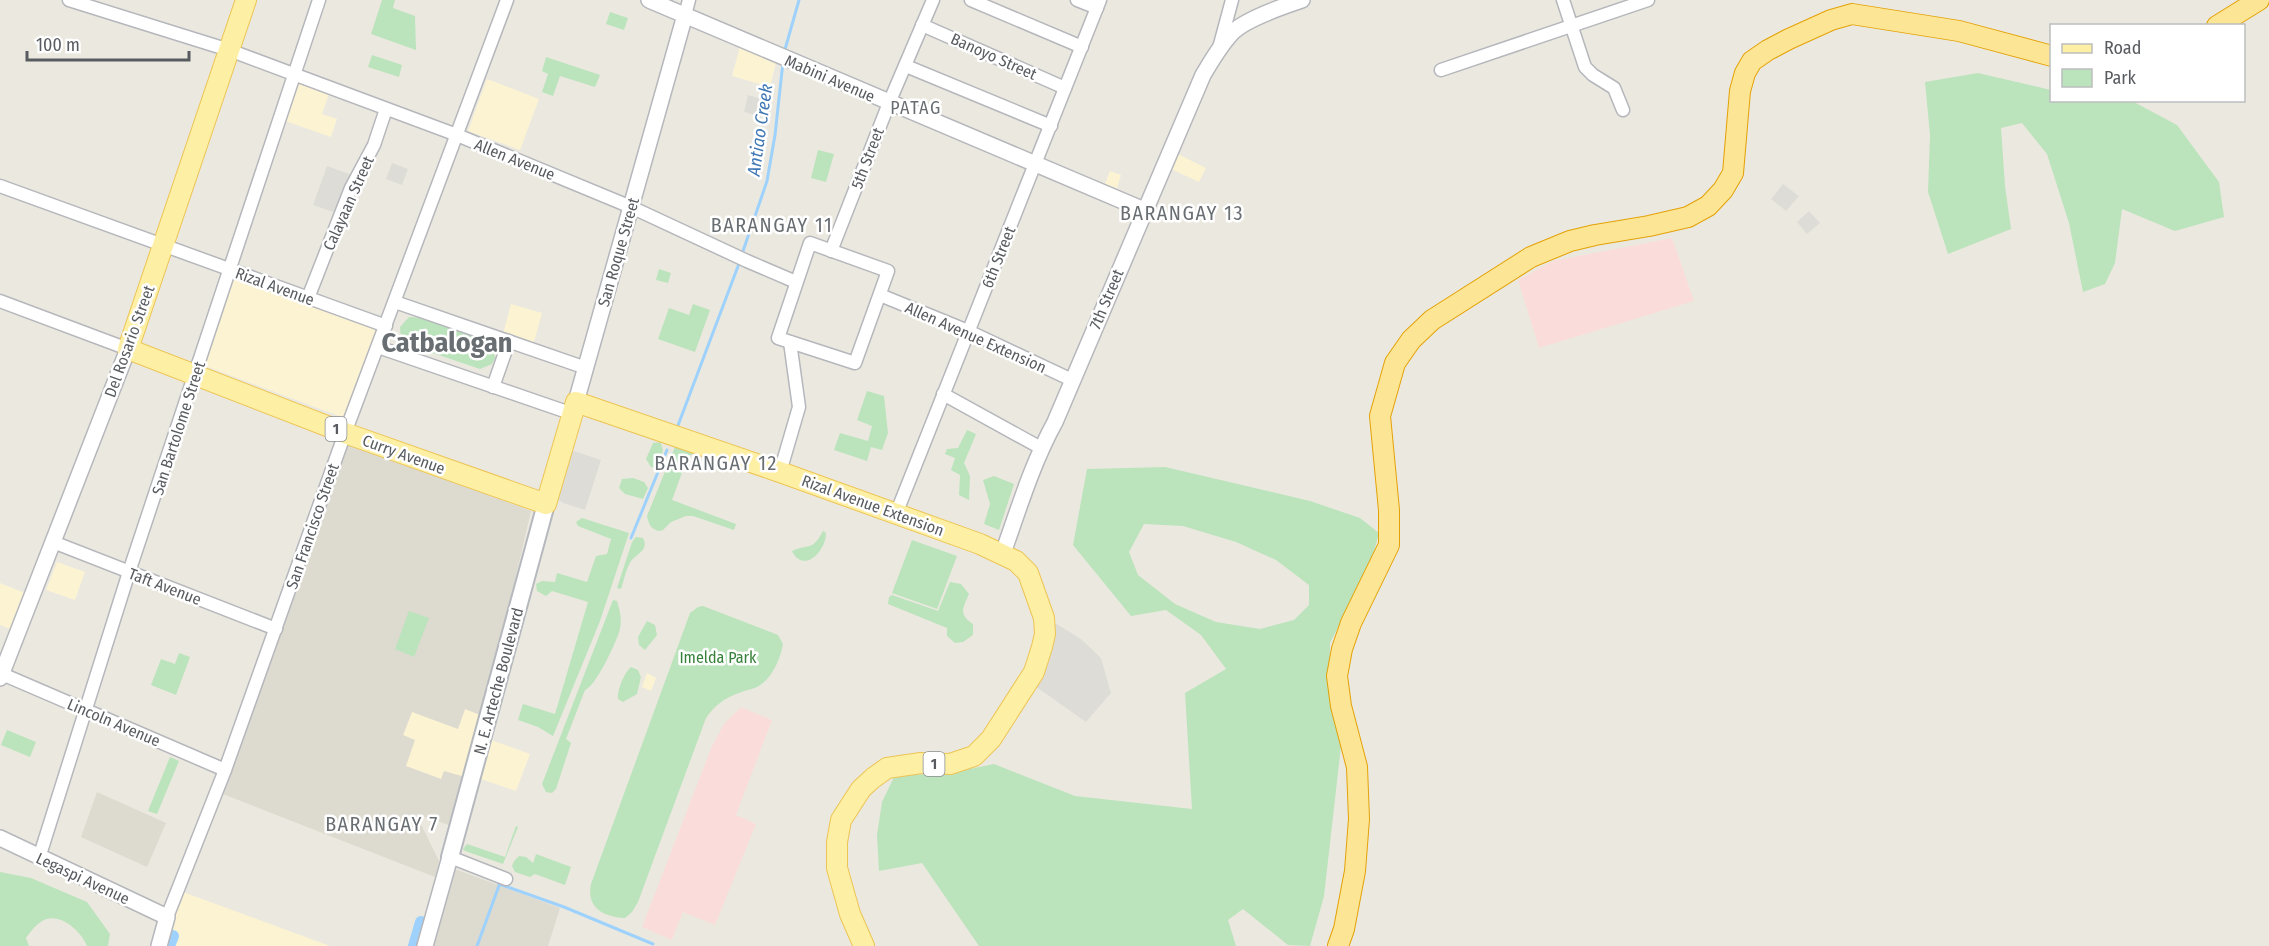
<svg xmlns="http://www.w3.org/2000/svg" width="2269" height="946" viewBox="0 0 2269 946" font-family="'Fira Sans Condensed',sans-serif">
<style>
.commercial{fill:#fcf3d3}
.industrial{fill:#dedcd7}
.education{fill:#dddad0}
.medical{fill:#faddda}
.green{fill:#bbe3bc;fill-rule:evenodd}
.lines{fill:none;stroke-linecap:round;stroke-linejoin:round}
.stream{stroke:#9ed2fc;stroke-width:3}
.canal{stroke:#9ed2fc;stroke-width:12}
.minor-casing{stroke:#b5b7bc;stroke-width:15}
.tertiary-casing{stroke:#b5b7bc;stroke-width:18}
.secondary-casing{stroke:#b5b9be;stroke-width:20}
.primary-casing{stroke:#edc456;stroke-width:22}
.trunk-casing{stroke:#e4a106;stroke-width:22}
.minor{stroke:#fff;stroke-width:12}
.tertiary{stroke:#fff;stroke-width:15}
.secondary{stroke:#fff;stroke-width:16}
.primary{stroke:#fdefa3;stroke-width:20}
.trunk{stroke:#fce696;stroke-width:20}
.labels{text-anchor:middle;stroke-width:5;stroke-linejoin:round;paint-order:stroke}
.shield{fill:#fff;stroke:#8a8d90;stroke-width:1.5}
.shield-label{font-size:15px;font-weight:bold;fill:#585c60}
.street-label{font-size:16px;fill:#585c60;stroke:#fff}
.park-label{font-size:16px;fill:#36813a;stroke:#fff}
.neighbourhood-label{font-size:18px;letter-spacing:1.5px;fill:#696e72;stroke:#fff}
.water-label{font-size:18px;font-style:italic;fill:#4078b5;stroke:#fff}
.quarter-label{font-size:20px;letter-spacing:1.5px;fill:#696e72;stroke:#fff}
.town-label{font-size:28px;font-weight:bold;fill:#696e72;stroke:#fff}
</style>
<rect width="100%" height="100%" fill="#ebe9df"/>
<g class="commercial">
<path d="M741 43 777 58 770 87 732 76Z"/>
<path d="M487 79 539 99 520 150 468 131Z"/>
<path d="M298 83 329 94 322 114 337 119 331 137 285 121Z"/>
<path d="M1176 153 1206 168 1199 182 1169 168Z"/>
<path d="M1110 171 1121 175 1117 188 1105 184Z"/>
<path d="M235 275 381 328 347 419 205 366Z"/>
<path d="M511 304 542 313 534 342 503 334Z"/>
<path d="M57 562 85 572 75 600 46 590Z"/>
<path d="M0 583 30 595 15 631 0 625Z"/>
<path d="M647 673 656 678 651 691 642 687Z"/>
<path d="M465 709 483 716 477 735 530 754 516 791 466 774 465 777 441 779 405 766 403 736 412 711 458 728Z"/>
<path d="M183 892 330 946H164Z"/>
</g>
<g class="industrial">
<path d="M748 95 765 100 761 117 744 112Z"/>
<path d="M392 163 408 169 402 185 386 179Z"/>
<path d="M327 166 352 175 339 214 313 205Z"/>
<path d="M1783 184 1799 196 1786 211 1771 199Z"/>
<path d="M1809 211 1820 223 1807 234 1797 222Z"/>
<path d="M571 450 601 460 585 510 563 503 559 500V492Z"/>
<path d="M1055 623 1081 639 1101 658 1111 693 1086 722 1035 686 1049 655Z"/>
</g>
<g class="education">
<path d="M348 443 531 511 483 716 465 709 458 729 412 712 403 735 415 740 406 766 441 779 444 771 465 777 449 825 416 814 439 861 435 877 223 794Z"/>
<path d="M97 792 166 823 147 867 81 837Z"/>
<path d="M455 869 560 908 548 946H433Z"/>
</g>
<g class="medical">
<path d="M1672 238 1694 301 1539 348 1518 280 1553 261Z"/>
<path d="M741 707 772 720 736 815 756 824 715 925 683 912 672 940 642 927 712 746 724 724Z"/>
</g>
<g class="green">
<path d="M382 0H395L393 8 415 16 416 50 371 34Z"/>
<path d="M610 12 628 18 624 30 606 24Z"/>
<path d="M372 55 402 65 399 77 368 67Z"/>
<path d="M546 57 600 75 595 87 560 76 553 96 542 92 548 74 542 71Z"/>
<path d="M1978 73 2051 90 2052 100 2132 101 2177 125 2219 182 2224 217 2175 231 2122 209 2115 263 2105 284 2083 292 2069 223 2047 154 2022 123 2001 128 2005 186 2011 229 1948 254 1928 192 1930 135 1925 82Z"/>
<path d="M818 150 834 154 826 182 811 178Z"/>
<path d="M659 269 671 273 668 283 656 280Z"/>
<path d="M693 304 710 310 695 352 658 339 669 308 689 315Z"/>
<path d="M409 317C424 316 484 335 493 347L495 358 492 364 480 369 406 344 401 339 400 327Z"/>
<path d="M867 391 884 396 888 433 882 450 871 447 867 461 834 450 840 433 868 441 872 426 857 420Z"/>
<path d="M967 430 976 434 964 463 970 476 969 500 959 495 960 475 951 470 955 458 945 454 947 449 958 448Z"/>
<path d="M660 442C666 451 660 460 657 468L651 467 646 459 653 443Z"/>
<path d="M677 442 694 449 693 454 688 456 672 500 736 524 734 530 693 516H686L671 522 663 530 659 531C651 529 649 525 647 516Z"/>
<path d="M1165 467 1310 501 1360 518 1379 533 1371 562 1330 643 1329 696 1341 746 1324 896 1310 946 1288 945 1243 909 1228 920 1236 946H979L922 863 879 871 877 835 882 802 895 775 945 774 994 764 1075 796 1192 809 1185 693 1226 669 1201 635 1166 610 1131 616 1073 545 1087 469ZM1144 524 1183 526 1236 542 1276 560 1309 585V605L1294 620 1260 629 1216 622 1175 604 1138 575 1129 552Z"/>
<path d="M994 476 1014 484 999 530 984 524 990 504 983 480Z"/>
<path d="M633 478 644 482 648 488 643 499 625 494 619 488 622 479Z"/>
<path d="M582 518 629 533 600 621 553 736 538 727 518 720 523 704 555 714 588 602 552 591 546 596 537 591 536 584 542 581 555 582 557 573 587 582 596 556 607 554 611 539 578 526 576 522Z"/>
<path d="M823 531 826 533C826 552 803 574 792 551 809 543 812 552 823 531Z"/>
<path d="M636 537 643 538C649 550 638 553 631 561 626 568 624 581 621 589L617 588 632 542Z"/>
<path d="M912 540 957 556 937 609 892 593Z"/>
<path d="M950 582 961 584 969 594C963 608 958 614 973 624V635L963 642 955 643 947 636V628L888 604 889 597 892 595 938 611Z"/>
<path d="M613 600 617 601C620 611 622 618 620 629 617 641 596 686 585 690L566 739 571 743 556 789 552 793 546 792 542 784Z"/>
<path d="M703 606 778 635 783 644C780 660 772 679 757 687 751 690 745 690 739 693 726 697 714 706 706 718L638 902 632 912 625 918C603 917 586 907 591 884L690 613 698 607Z"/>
<path d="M409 611 429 618 414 657 395 649Z"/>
<path d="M647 621 655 625 657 635 645 650 639 645 638 637Z"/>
<path d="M179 653 190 657 176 695 151 685 161 659 175 664Z"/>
<path d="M631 667 638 670 641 677 637 694 623 702 618 699C617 690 624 673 631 667Z"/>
<path d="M7 730 36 742 30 757 1 745Z"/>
<path d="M170 757 179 761 157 814 148 811Z"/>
<path d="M516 826 518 827 503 864 465 851 463 849 467 844 505 857Z"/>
<path d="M536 854 571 867 565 885 535 874 530 877 515 872 512 866 514 861 519 856 526 857 533 863Z"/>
<path d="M0 872 31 878 87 902 110 934 108 946H87C81 931 59 911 42 921 36 925 30 932 26 938L29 946H0Z"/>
</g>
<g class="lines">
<g class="stream">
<path d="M784 53 799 0"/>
<path d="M742 254 767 181 775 135 783 62"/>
<path d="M677 428 740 261"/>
<path d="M631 538 667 450"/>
<path d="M499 884 564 907 653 944"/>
<path d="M477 946 500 883"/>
</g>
<g class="canal">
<path d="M169 946 173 936"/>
<path d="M414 946 421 922"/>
</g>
<defs>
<g id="minor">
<path d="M69 0 229 50 457 135 631 207 747 261 796 282"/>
<path d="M971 0 1082 47"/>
<path d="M1077 0 1097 8"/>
<path d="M1563 0 1585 67 1593 75 1614 88 1623 110"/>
<path d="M685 15 689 0"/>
<path d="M922 25 1065 88"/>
<path d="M1219 48 1232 0"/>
<path d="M906 66 1051 126"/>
<path d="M1441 70 1648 0"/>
<path d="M0 186 386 326"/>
<path d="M810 243 888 271 855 363 778 338Z"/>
<path d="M831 251 889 103 933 0"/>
<path d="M880 295 968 331 1072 380"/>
<path d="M308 298 351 188 374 145 386 109"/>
<path d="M0 301 128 349"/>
<path d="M395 302 586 368"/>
<path d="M378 347 573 414"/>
<path d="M493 387 509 341"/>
<path d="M943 394 1041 448"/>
<path d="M780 472 799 407 790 342"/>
<path d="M896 514 1100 0"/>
<path d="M53 542 276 629"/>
<path d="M2 674 225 770"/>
<path d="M450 857 506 879"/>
<path d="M39 858 129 572 319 0"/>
<path d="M167 917 225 770 345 433 507 0"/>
</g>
<g id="tertiary">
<path d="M649 0 1144 210"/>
<path d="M576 402 685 15"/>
<path d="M1003 553C1019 508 1032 464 1055 422L1203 75C1212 60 1221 44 1233 32 1246 19 1284 6 1302 0"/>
<path d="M0 678 128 349"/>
<path d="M0 838 167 917 159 946"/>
<path d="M425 946 450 857"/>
</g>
<path id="secondary" d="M450 857 546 504"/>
<path id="primary" d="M246 0 128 349 345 433 546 504 576 402 780 472 980 544 1016 561 1028 573 1044 618 1045 634 1042 647 1034 672 991 739 974 756 950 764 921 763 887 768 873 778 861 789 841 820 837 842V868L850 914 864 946"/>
<g id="trunk">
<path d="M2217 26 2259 0"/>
<path d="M1338 946 1344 929 1355 871 1359 819 1357 767 1341 706 1337 676 1342 649 1351 623 1389 545V510L1380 416 1395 363 1411 340 1432 320 1531 257 1570 241 1595 235 1649 226 1688 217 1708 206 1723 190 1733 173 1740 91 1745 73 1752 61 1768 50 1789 39 1831 20 1852 14 1959 31 2052 56"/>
</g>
</defs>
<use href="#minor" class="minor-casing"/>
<use href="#tertiary" class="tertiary-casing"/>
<use href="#secondary" class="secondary-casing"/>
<use href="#primary" class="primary-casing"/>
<use href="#trunk" class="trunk-casing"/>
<use href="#minor" class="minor"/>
<use href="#tertiary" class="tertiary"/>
<use href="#secondary" class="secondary"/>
<use href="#primary" class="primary"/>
<use href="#trunk" class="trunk"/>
</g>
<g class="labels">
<g class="shield">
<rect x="325.5" y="417" width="21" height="24" rx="4.5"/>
<rect x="923.5" y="752" width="21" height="24" rx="4.5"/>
</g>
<g class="shield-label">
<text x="336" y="434">1</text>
<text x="934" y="769">1</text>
</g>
<g class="street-label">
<text transform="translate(994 56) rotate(24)" y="6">Banoyo Street</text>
<text transform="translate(830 78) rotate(23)" y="6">Mabini Avenue</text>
<text transform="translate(867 158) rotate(-69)" y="6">5th Street</text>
<text transform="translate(515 159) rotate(22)" y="6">Allen Avenue</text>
<text transform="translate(348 203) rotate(-66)" y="6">Calayaan Street</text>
<text transform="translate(618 252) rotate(-74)" y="6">San Roque Street</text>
<text transform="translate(998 257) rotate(-68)" y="6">6th Street</text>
<text transform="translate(275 286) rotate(20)" y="6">Rizal Avenue</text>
<text transform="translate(1106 299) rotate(-67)" y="6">7th Street</text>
<text transform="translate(976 337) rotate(24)" y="6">Allen Avenue Extension</text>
<text transform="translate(129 341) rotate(-70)" y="6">Del Rosario Street</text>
<text transform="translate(178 428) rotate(-72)" y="6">San Bartolome Street</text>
<text transform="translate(404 454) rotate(20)" y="6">Curry Avenue</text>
<text transform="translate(873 505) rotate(20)" y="6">Rizal Avenue Extension</text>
<text transform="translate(312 526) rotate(-71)" y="6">San Francisco Street</text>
<text transform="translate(165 586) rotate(21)" y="6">Taft Avenue</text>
<text transform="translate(498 681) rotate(-75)" y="6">N. E. Arteche Boulevard</text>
<text transform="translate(114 722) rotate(23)" y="6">Lincoln Avenue</text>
<text transform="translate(83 878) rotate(25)" y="6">Legaspi Avenue</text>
</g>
<g class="park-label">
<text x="718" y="663">Imelda Park</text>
</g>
<g class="neighbourhood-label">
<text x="916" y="114">PATAG</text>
</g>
<g class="water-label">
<text transform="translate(760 130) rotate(-82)" y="6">Antiao Creek</text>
</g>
<g class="quarter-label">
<text x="1182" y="220">BARANGAY 13</text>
<text x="772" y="232">BARANGAY 11</text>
<text x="716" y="470">BARANGAY 12</text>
<text x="382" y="831">BARANGAY 7</text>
</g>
<g class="town-label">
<text x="447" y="352">Catbalogan</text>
</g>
</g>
<rect x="2050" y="24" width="195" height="78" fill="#ffffff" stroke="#bcbebf" stroke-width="1.5"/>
<rect x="2062" y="44" width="30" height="9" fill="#fdefa3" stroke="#bcbebf" stroke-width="1.5"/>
<text x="2104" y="54" font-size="18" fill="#585c60">Road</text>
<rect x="2062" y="69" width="30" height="18" fill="#bbe3bc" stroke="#bcbebf" stroke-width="1.5"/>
<text x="2104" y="84" font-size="18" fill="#585c60">Park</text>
<path d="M27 51v9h162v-9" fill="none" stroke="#585c60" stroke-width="3"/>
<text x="36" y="51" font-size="18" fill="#585c60" stroke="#ffffff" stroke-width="4.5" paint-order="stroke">100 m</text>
</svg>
